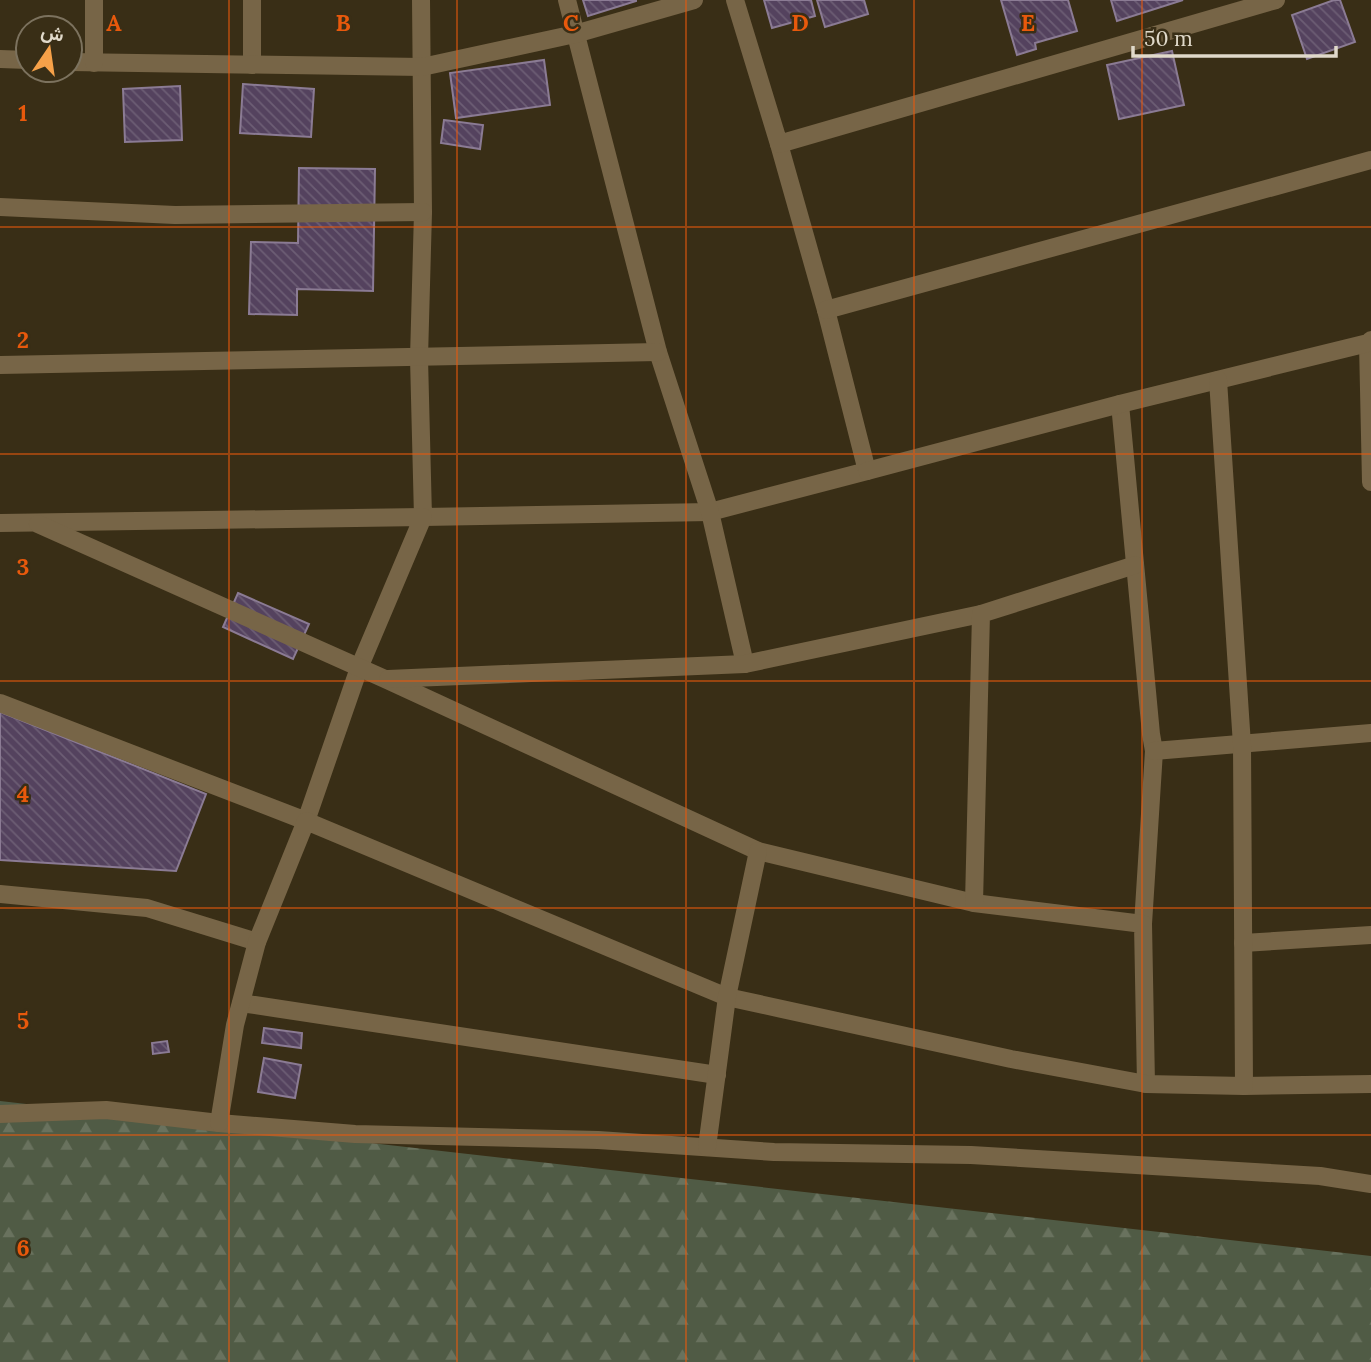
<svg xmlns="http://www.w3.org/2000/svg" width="1371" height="1362" viewBox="0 0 1371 1362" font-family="Lora,Vazirmatn,serif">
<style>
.forest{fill:url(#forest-firs)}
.building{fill:url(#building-back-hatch);stroke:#8b7b94;stroke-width:2}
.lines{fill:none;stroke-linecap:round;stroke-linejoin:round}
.minor{stroke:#776547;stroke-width:18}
.grid{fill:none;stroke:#e8590c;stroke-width:2;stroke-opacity:0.55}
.grid-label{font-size:23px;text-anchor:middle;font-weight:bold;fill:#e8590c;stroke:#392e16;stroke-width:5;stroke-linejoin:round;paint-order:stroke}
</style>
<defs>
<pattern id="forest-firs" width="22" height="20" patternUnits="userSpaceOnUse" patternTransform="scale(1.75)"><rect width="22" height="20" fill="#505b45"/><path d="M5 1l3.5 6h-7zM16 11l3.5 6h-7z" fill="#69725e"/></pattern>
<pattern id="building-back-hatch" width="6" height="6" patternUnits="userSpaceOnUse" patternTransform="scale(1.75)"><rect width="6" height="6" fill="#54425e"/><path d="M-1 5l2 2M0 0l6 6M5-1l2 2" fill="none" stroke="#6c5d74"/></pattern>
</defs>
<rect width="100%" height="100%" fill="#392e16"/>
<path class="forest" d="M0 1101 1371 1256V1362H0Z"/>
<g class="building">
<path d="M583 0H636V1L588 16Z"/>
<path d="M764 0H811L815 16 772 28Z"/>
<path d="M817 0H864L868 14 825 27Z"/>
<path d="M1001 0H1068L1077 31 1035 43 1036 49 1017 55Z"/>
<path d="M1111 0H1183L1117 21Z"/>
<path d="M1334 0H1340L1355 42 1307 59 1292 15Z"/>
<path d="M1172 51 1184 105 1119 119 1107 65Z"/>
<path d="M544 60 550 105 456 118 450 73Z"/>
<path d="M243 84 314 89 311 137 240 133Z"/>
<path d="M180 86 182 140 125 142 123 89Z"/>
<path d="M444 120 483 125 480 149 441 143Z"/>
<path d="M299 168 375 169 373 291 297 289V315L249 314 251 242 298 243Z"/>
<path d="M238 593 309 624 293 659 223 627Z"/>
<path d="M0 712 206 794 176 871 0 860Z"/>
<path d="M264 1028 302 1033 301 1048 262 1043Z"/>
<path d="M167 1041 169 1052 153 1054 152 1043Z"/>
<path d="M264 1058 301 1065 295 1098 258 1092Z"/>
</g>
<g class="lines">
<g class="minor">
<path d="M252 0V65"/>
<path d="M421 0 423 212 419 358 423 517 710 512 867 471 826 310 779 144"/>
<path d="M567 0 658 352 710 512 745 664"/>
<path d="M735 0 779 144 1276 0"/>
<path d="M0 59 28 60"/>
<path d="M70 62 422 67 575 34 694 0"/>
<path d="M94 63V0"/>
<path d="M0 207 175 215 423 212"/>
<path d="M826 310 1371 160"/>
<path d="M1368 343 1371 482"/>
<path d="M0 365 658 352"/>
<path d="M1120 404 1151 734 1154 751 1143 924"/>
<path d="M867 471 1120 404 1368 343 1371 340"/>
<path d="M0 523 423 517 359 668 306 821 0 703"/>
<path d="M38 524 385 679 758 851 974 903 1143 924 1146 1084"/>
<path d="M388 679 745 664 981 614"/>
<path d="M1154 751 1371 733"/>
<path d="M0 894 147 908 257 942"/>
<path d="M974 903 981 614 1135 565"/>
<path d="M1243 943 1371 935"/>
<path d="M241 1003 717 1075"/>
<path d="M1244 1086 1371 1084"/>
<path d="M0 1114 106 1110 219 1123 355 1134 598 1140 774 1152 971 1155 1320 1176 1371 1184"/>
<path d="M219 1123 235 1025 257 942 306 821 727 997 1011 1059 1146 1084 1244 1086 1242 745 1218 380"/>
<path d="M707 1147 727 997 758 851"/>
</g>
</g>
<path class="grid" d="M229 0V1362M457 0V1362M686 0V1362M914 0V1362M1142 0V1362M0 227H1371M0 454H1371M0 681H1371M0 908H1371M0 1135H1371"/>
<g class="grid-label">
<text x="114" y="31">A</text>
<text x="343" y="31">B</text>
<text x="571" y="31">C</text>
<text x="800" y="31">D</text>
<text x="1028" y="31">E</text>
<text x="23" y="121">1</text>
<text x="23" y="348">2</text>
<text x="23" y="575">3</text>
<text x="23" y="802">4</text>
<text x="23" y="1029">5</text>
<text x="23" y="1256">6</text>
</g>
<g transform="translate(49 49) rotate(13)"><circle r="33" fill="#392e16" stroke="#7c725e" stroke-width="2"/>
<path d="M0-5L12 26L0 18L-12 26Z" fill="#f7a149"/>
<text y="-10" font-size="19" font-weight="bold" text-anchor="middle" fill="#e0d9ca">ش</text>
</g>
<path d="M1133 46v10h203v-10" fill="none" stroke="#e0d9ca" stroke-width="3.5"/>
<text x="1144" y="46" font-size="21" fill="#e0d9ca" stroke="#392e16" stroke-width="5" paint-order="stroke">50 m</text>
</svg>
